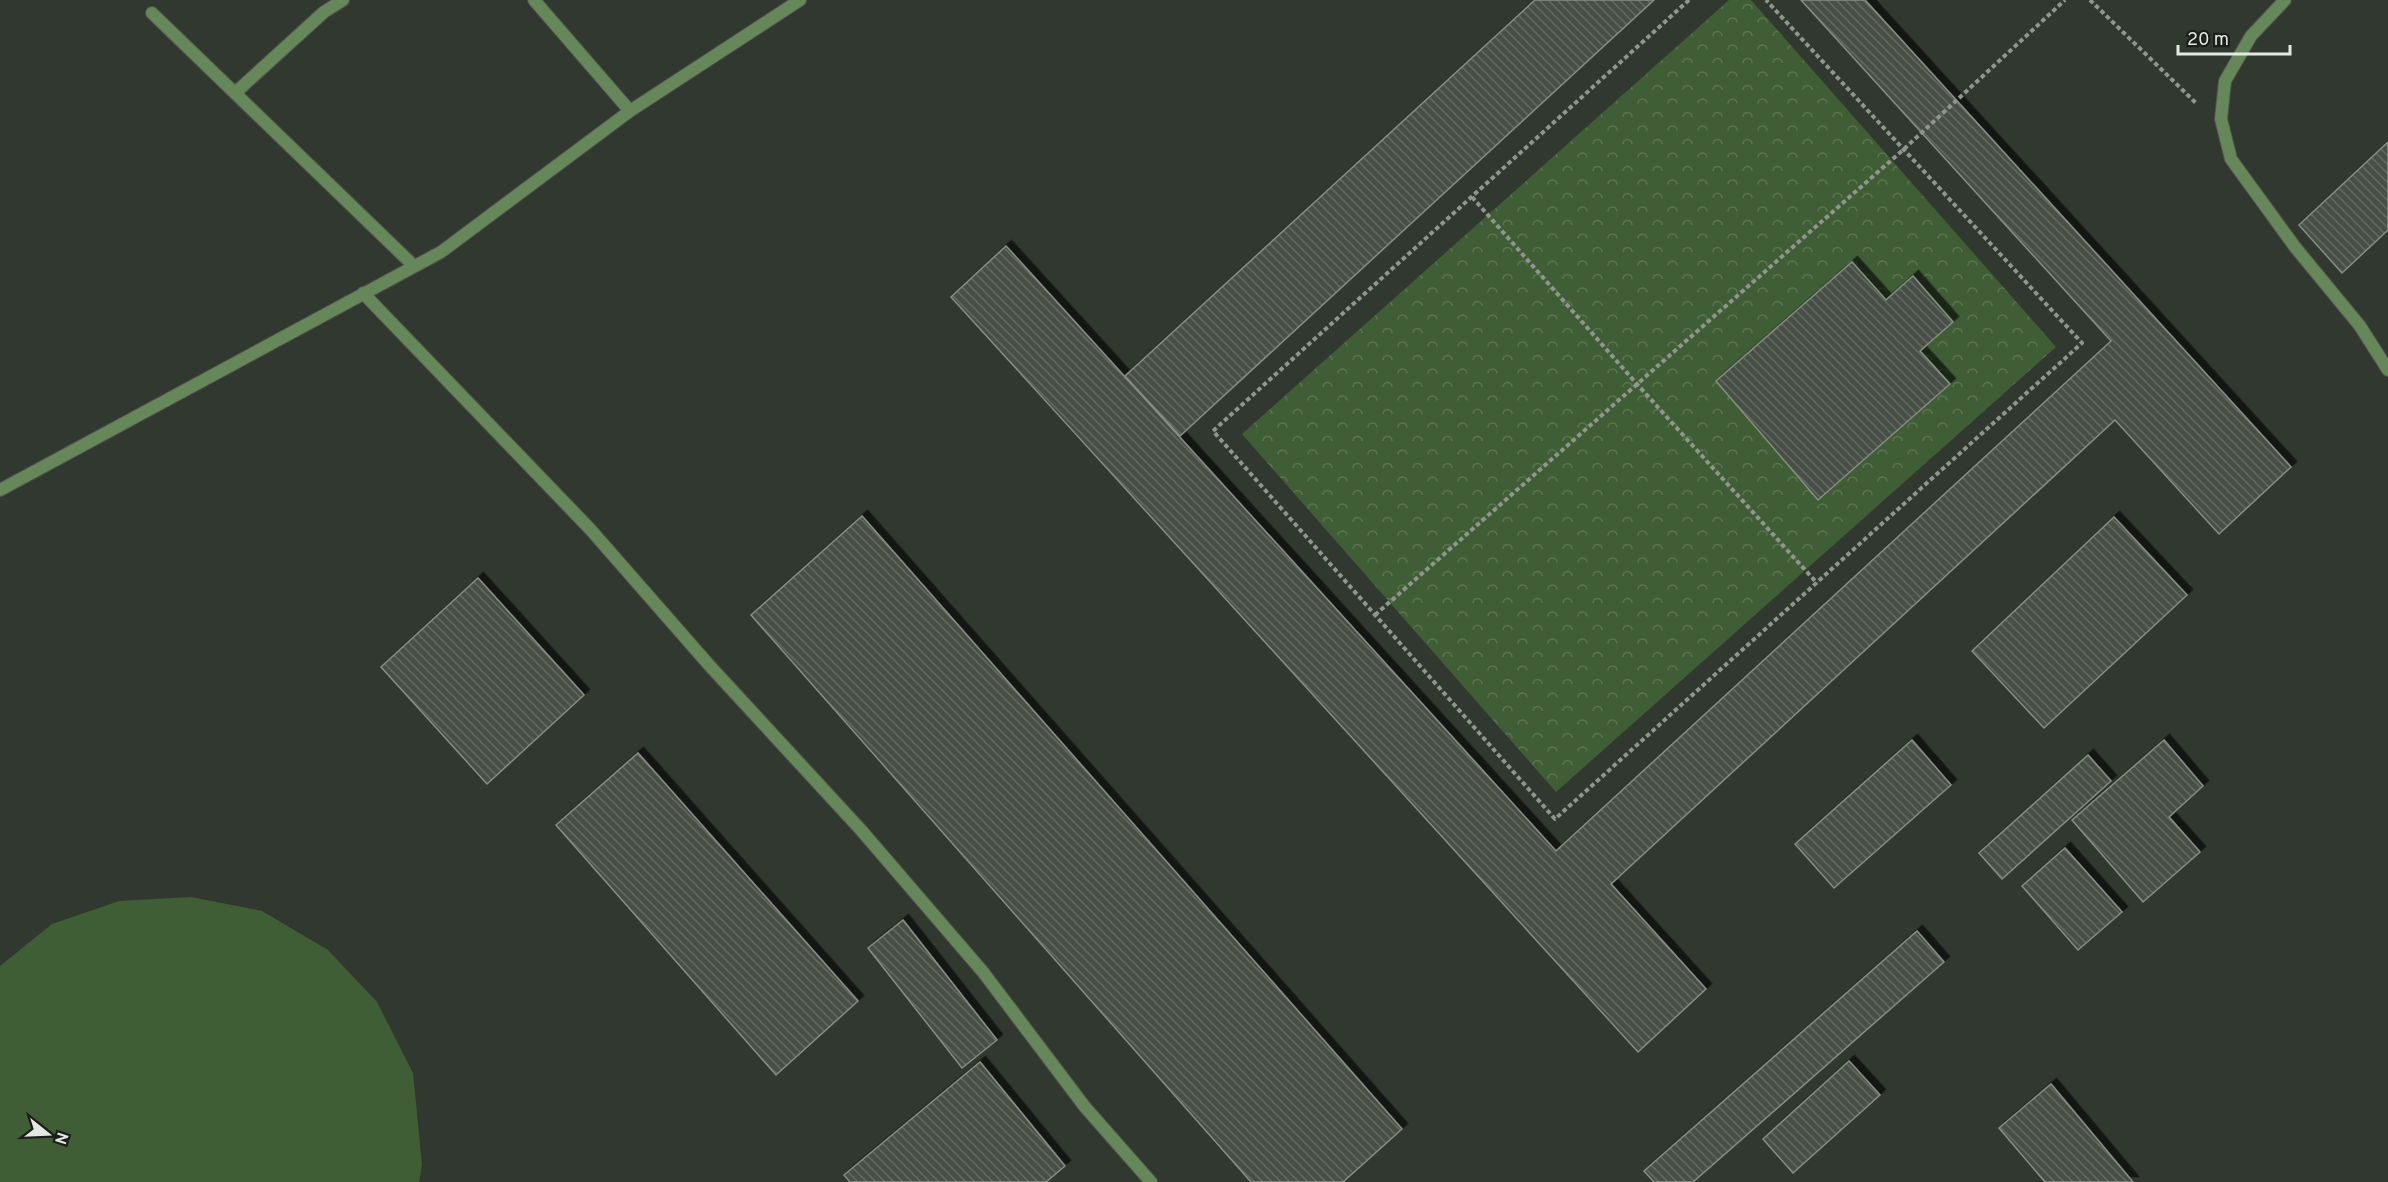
<svg xmlns="http://www.w3.org/2000/svg" width="2388" height="1182" viewBox="0 0 2388 1182" font-family="Overpass,sans-serif">
<style>
.park{fill:url(#park-crowns)}
.pitch{fill:#405e35}
.building{fill:url(#building-back-hatch);stroke:#868e84;stroke-width:1.5;filter:url(#shadow)}
.lines{fill:none;stroke-linecap:round;stroke-linejoin:round}
.minor-casing{stroke:#4e544c;stroke-width:14}
.tertiary-casing{stroke:#4e544c;stroke-width:14}
.path{stroke:#90968e;stroke-width:4;stroke-dasharray:4.5 3;stroke-linecap:butt}
.minor{stroke:#66875a;stroke-width:12}
.tertiary{stroke:#66875a;stroke-width:12}
</style>
<defs>
<pattern id="park-crowns" width="20" height="18" patternUnits="userSpaceOnUse" patternTransform="scale(1.5)"><rect width="20" height="18" fill="#405e35"/><path d="M2 6a3 3 0 1 1 6 0M12 15a3 3 0 1 1 6 0" fill="none" stroke="#5b7552"/></pattern>
<pattern id="building-back-hatch" width="6" height="6" patternUnits="userSpaceOnUse" patternTransform="scale(1.5)"><rect width="6" height="6" fill="#495047"/><path d="M-1 5l2 2M0 0l6 6M5-1l2 2" fill="none" stroke="#636961"/></pattern>
<filter id="shadow"><feDropShadow dx="5.5" dy="-5.5" stdDeviation="0" flood-color="#0009"/></filter>
</defs>
<rect width="100%" height="100%" fill="#31382f"/>
<path class="park" d="M1729 0H1751L2056 347 1556 792 1242 434Z"/>
<path class="pitch" d="M191 897 262 911 328 950 377 1002 413 1073 422 1165 419 1182H0V966L52 924 119 901Z"/>
<g class="building">
<path d="M1535 0H1654L1180 436 1125 376Z"/>
<path d="M1801 0H1865L2291 467 2219 534 2115 420 1611 884 1706 989 1638 1052 951 297 1006 246 1556 851 2111 341Z"/>
<path d="M2388 142V230L2342 273 2299 225Z"/>
<path d="M1852 262 1886 300 1913 276 1953 322 1920 351 1950 384 1818 500 1716 381Z"/>
<path d="M862 516 1402 1129 1343 1182H1251L751 615Z"/>
<path d="M2114 517 2187 595 2044 728 1972 651Z"/>
<path d="M478 578 584 695 487 784 381 667Z"/>
<path d="M1912 740 1951 785 1834 888 1795 844Z"/>
<path d="M2164 740 2203 786 2169 817 2200 852 2143 902 2072 820Z"/>
<path d="M638 753 858 1001 776 1075 556 825Z"/>
<path d="M2088 755 2111 781 2002 879 1979 853Z"/>
<path d="M2065 848 2122 912 2078 950 2022 886Z"/>
<path d="M903 920 997 1040 962 1068 868 948Z"/>
<path d="M1917 931 1944 962 1693 1182H1654L1644 1171Z"/>
<path d="M1849 1061 1880 1095 1793 1173 1763 1139Z"/>
<path d="M980 1062 1065 1166 1046 1182H850L844 1175Z"/>
<path d="M2051 1084 2133 1182H2045L1999 1128Z"/>
</g>
<g class="lines">
<defs>
<g id="minor">
<path d="M534 0 630 111"/>
<path d="M2285 0 2251 36 2225 81 2221 119 2231 159 2295 247 2360 326 2388 370"/>
<path d="M152 13 414 266"/>
<path d="M235 93 324 12 343 0"/>
<path d="M363 293 590 529 709 665 861 830 983 972 1085 1107 1151 1182"/>
</g>
<path id="tertiary" d="M0 490 441 252 630 111 800 0"/>
</defs>
<use href="#minor" class="minor-casing"/>
<use href="#tertiary" class="tertiary-casing"/>
<g class="path">
<path d="M1689 0 1213 431 1555 819 2082 343 1766 0"/>
<path d="M2090 0 2197 104"/>
<path d="M1472 197 1636 383 1817 583"/>
<path d="M1375 615 1904 149 2065 0"/>
</g>
<use href="#minor" class="minor"/>
<use href="#tertiary" class="tertiary"/>
</g>
<g transform="translate(48 1134) rotate(108)" stroke="#1b1e1a" stroke-width="4.5" paint-order="stroke">
<path d="M0-4.5L10 22L0 15L-10 22Z" fill="#e5e9e3"/>
<text y="-9" font-size="16" font-weight="bold" text-anchor="middle" fill="#e5e9e3">N</text>
</g>
<path d="M2178 45v9h112v-9" fill="none" stroke="#e5e9e3" stroke-width="3"/>
<text x="2187" y="45" font-size="18" fill="#e5e9e3" stroke="#1b1e1a" stroke-width="4.5" paint-order="stroke">20 m</text>
</svg>
